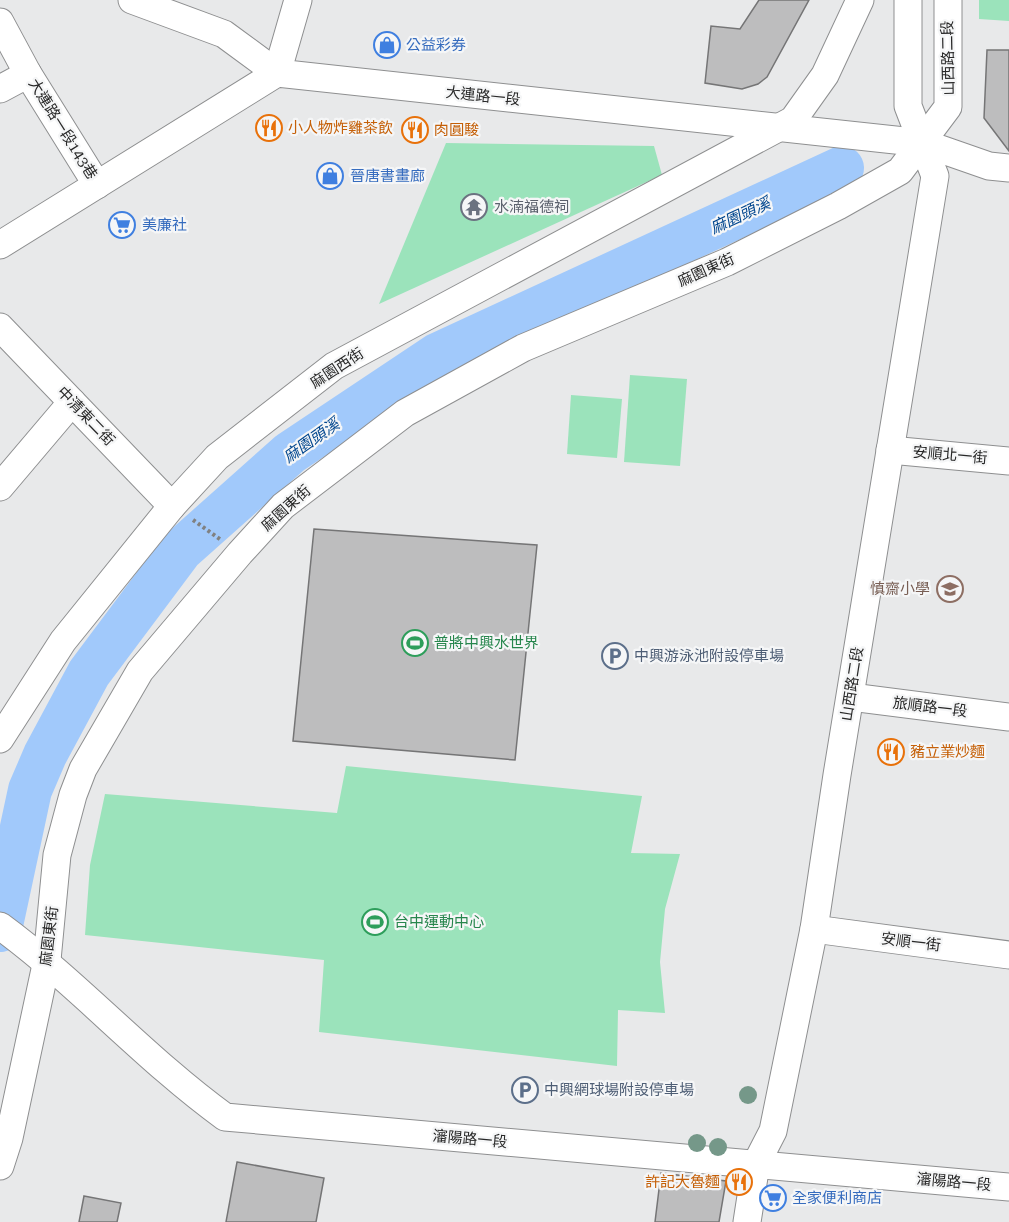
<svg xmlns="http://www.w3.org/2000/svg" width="1009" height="1222" viewBox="0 0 1009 1222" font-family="'Roboto Serif','Noto Sans TC',serif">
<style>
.green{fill:#9be3bb}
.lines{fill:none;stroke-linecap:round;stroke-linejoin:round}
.river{stroke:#a1c9fb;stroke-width:44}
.building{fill:#bdbdbe;stroke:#757576;stroke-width:1.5}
.minor-casing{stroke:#8e8f90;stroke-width:29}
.path{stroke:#808181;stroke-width:4;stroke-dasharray:3 3;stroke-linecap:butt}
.minor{stroke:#fff;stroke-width:27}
.tree{fill:#759889}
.labels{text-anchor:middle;stroke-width:4.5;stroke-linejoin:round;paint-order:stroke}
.shop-label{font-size:15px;fill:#366cbe;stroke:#f5f6f7;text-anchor:start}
.street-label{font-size:15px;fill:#282828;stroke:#f5f6f7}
.food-label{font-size:15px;fill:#c56008;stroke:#f5f6f7;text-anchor:start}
.worship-label{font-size:15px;fill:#5b616d;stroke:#f5f6f7;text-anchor:start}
.education-label{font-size:15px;fill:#785e54;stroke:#f5f6f7;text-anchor:end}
.leisure-label{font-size:15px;fill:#27864d;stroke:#f5f6f7;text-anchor:start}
.service-label{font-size:15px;fill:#4e5e75;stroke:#f5f6f7;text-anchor:start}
.water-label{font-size:16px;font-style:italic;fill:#00468e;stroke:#f5f6f7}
</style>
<rect width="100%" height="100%" fill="#e8e9ea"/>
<g class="green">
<path d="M979 0H1009V21L979 19Z"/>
<path d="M446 143 654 146 662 175 379 304Z"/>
<path d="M630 375 687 379 680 466 624 462Z"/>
<path d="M571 395 622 399 617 458 567 454Z"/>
<path d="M346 766 642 796 631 853 680 854 665 909 660 962 665 1013 618 1010 617 1066 319 1032 324 960 85 935 90 865 105 794 337 813Z"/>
</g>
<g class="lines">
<path class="river" d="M0 930 30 790 45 755 89 673 181 550 290 453 437 355 842 168"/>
</g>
<g class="building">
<path d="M759 0H809L767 77 758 84 742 89 705 83 711 26 740 29Z"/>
<path d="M987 50H1009V151L984 118Z"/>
<path d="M314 529 537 545 515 760 293 741Z"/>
<path d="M237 1162 324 1178 316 1222H226Z"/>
<path d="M661 1173 726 1181 719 1222H655Z"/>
<path d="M84 1196 121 1203 117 1222H79Z"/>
</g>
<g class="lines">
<defs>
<g id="minor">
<path d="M132 0 224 34 277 73"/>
<path d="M0 22 28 74 97 185"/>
<path d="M277 73 298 0"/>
<path d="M0 89 28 74"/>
<path d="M0 245 277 73 923 143 989 166 1009 168"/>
<path d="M0 327 172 506"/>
<path d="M890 450 1009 461"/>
<path d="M0 487 72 402"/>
<path d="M851 697 1009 717"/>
<path d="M0 739 63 641 172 506 217 457 334 366 793 120 825 75 860 0"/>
<path d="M0 926C79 984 145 1059 225 1117L1009 1187"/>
<path d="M814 929 1009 955"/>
<path d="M0 1166 9 1138 47 960 57 855 73 795 83 769 140 671 240 553 283 506 405 413 523 348 727 262 838 206 900 171 948 107V0"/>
<path d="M747 1222 756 1164 773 1131 814 929 837 775 935 176 908 106V0"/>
</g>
</defs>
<use href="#minor" class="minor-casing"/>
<path class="path" d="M193 520 221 540"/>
<use href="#minor" class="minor"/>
</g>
<g class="tree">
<circle cx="748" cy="1095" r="9"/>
<circle cx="697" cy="1143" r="9"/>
<circle cx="718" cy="1147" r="9"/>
</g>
<defs>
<symbol id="shop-ring" viewBox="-11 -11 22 22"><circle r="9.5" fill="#f5f6f7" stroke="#3f7fe0" stroke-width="1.5"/><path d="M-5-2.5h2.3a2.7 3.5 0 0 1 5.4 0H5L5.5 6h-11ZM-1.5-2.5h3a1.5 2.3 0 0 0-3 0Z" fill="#3f7fe0"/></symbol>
<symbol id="restaurant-ring" viewBox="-11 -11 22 22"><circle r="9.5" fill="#f5f6f7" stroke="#e8710a" stroke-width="1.5"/><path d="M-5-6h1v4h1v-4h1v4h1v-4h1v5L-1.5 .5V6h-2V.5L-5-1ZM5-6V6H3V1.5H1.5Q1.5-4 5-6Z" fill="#e8710a"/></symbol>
<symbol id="temple-ring" viewBox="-11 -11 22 22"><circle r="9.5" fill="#f5f6f7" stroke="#6b7280" stroke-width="1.5"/><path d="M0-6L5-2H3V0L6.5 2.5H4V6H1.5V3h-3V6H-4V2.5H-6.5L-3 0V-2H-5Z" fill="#6b7280"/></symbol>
<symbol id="supermarket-ring" viewBox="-11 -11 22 22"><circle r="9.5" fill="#f5f6f7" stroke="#3f7fe0" stroke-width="1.5"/><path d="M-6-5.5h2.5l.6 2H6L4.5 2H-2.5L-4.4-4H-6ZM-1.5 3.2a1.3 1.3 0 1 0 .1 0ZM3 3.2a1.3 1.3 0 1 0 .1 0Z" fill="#3f7fe0"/></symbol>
<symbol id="school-ring" viewBox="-11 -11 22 22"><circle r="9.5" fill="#f5f6f7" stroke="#8d6e63" stroke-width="1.5"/><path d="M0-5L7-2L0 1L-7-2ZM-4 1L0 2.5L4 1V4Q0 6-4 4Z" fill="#8d6e63"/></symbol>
<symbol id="stadium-ring" viewBox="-11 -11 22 22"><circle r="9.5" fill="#f5f6f7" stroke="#2e9e5b" stroke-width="1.5"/><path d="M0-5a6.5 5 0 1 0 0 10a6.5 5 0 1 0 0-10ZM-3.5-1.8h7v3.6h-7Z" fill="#2e9e5b"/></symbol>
<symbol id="parking-ring" viewBox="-11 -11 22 22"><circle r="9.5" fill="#f5f6f7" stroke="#5c6f8a" stroke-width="1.5"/><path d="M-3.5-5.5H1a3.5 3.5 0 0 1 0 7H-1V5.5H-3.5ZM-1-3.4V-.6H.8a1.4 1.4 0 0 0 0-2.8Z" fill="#5c6f8a"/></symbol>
</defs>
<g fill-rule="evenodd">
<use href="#shop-ring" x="372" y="30" width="30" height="30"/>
<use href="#restaurant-ring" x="254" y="113" width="30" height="30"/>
<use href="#restaurant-ring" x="400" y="115" width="30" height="30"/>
<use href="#shop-ring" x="315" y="161" width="30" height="30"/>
<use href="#temple-ring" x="459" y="192" width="30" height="30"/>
<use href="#supermarket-ring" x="107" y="210" width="30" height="30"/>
<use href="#school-ring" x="935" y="574" width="30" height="30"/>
<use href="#stadium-ring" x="400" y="628" width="30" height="30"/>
<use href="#parking-ring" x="600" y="641" width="30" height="30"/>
<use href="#restaurant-ring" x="876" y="737" width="30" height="30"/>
<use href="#stadium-ring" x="360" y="907" width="30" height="30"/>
<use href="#parking-ring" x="510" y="1075" width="30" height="30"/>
<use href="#restaurant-ring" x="724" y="1167" width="30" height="30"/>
<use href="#supermarket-ring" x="758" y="1183" width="30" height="30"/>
</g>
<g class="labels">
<g class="shop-label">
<text x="406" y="50">公益彩券</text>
<text x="350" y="181">晉唐書畫廊</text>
<text x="142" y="230">美廉社</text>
<text x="792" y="1203">全家便利商店</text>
</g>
<g class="street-label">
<text transform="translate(948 58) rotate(-91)" y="5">山西路二段</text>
<text transform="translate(483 96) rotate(6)" y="5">大連路一段</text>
<text transform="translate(63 129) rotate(58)" y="5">大連路一段143巷</text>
<text transform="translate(706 270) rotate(-24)" y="5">麻園東街</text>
<text transform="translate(337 368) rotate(-33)" y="5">麻園西街</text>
<text transform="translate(86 416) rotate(46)" y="5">中清東二街</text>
<text transform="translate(950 455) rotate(5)" y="5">安順北一街</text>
<text transform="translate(286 508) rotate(-42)" y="5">麻園東街</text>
<text transform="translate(852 684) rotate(-81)" y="5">山西路二段</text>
<text transform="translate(930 707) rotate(7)" y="5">旅順路一段</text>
<text transform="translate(49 936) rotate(-83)" y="5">麻園東街</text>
<text transform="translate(911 942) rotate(7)" y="5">安順一街</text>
<text transform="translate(470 1139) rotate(5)" y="5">瀋陽路一段</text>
<text transform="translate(954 1182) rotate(5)" y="5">瀋陽路一段</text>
</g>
<g class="food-label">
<text x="288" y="133">小人物炸雞茶飲</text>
<text x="434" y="135">肉圓駿</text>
<text x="910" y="757">豬立業炒麵</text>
<text x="720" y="1187" text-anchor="end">許記大魯麵</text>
</g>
<g class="worship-label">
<text x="494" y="212">水湳福德祠</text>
</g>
<g class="education-label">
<text x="930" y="594">慎齋小學</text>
</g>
<g class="leisure-label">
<text x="434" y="648">普將中興水世界</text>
<text x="394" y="927">台中運動中心</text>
</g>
<g class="service-label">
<text x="634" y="661">中興游泳池附設停車場</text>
<text x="544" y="1095">中興網球場附設停車場</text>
</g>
<g class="water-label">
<text transform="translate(740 215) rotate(-25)" y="6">麻園頭溪</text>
<text transform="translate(311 440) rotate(-35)" y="6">麻園頭溪</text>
</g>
</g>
</svg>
